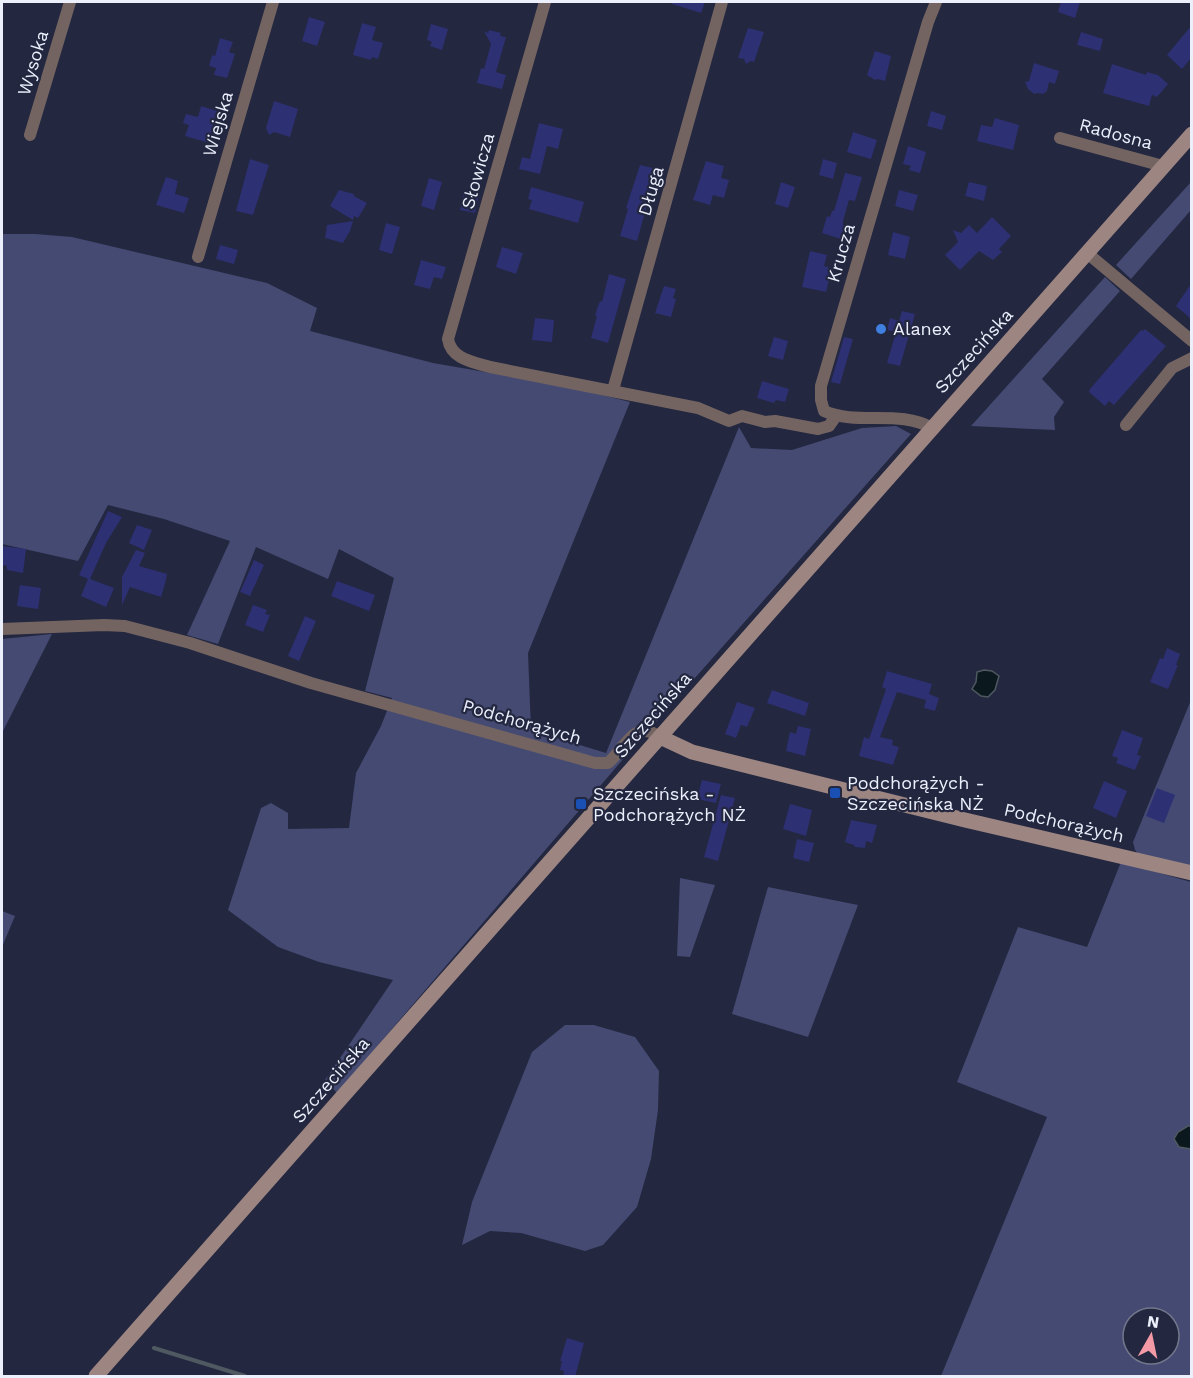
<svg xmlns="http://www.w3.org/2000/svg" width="1193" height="1378" viewBox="0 0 1193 1378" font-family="'Work Sans',sans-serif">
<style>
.green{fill:#444a72;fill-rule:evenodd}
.water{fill:#0b191e;stroke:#4e5961;stroke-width:1.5}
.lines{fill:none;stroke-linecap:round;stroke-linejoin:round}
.stream{stroke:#4e5961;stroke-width:4}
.building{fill:#2d3072}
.street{stroke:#736462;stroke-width:12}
.secondary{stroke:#9d8582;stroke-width:15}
.shop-dot{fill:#3f7fe0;stroke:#23273f;stroke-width:2}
.transit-dot{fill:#1a4fb4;stroke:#23273f;stroke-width:2}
.labels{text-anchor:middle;stroke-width:4.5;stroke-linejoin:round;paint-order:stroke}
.street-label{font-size:18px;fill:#eceffc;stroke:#23273f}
.poi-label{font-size:18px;fill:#eceffc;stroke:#23273f;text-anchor:start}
</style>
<rect width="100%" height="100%" fill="#23273f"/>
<g class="green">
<path d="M1191 182V210L1131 279 1116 265Z"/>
<path d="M2 234H35L72 237 267 283 317 308 310 331 433 363 567 386 630 402 528 653 531 730 606 753 739 427 751 448 792 450 862 428 896 426 911 434 625 757 337 1093 325 1080 393 980 319 962 278 947 228 910 261 808 271 803 288 813V829L349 828 356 773 381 726 392 698 365 691 394 578 339 549 328 579 256 547 218 644 187 635 230 541 164 519 108 505 78 561 2 544Z"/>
<path d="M1105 277 1120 291 1042 379 1064 402 1054 417 1055 430 971 426Z"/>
<path d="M52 634 3 731 2 734V639Z"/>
<path d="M1191 700V868L1139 855 1135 850 1133 842Z"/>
<path d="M1121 862 1191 882V1376H941L1047 1117 957 1082 1018 927 1087 947ZM1133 1318H1169V1354H1133Z"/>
<path d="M680 878 715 885 690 957 677 956Z"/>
<path d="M768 887 858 905 808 1037 732 1014Z"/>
<path d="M2 911 15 916 2 947Z"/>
<path d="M565 1025H594L635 1037 659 1071 658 1110 651 1159 637 1207 603 1245 585 1251 521 1233 490 1231 462 1245 472 1202 532 1052Z"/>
</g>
<g class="water">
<path d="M984 670 992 671 999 676 995 690 988 697 981 696 972 689 976 682 977 672Z"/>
<path d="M1188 1126H1191V1149L1179 1147 1174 1139 1178 1132Z"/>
</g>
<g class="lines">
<path class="stream" d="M154 1348 245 1376"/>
</g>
<g class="building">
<path d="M672 2H705L701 13 672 4Z"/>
<path d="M1061 2H1080L1075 18 1058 12Z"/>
<path d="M309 17 325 22 317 46 302 41Z"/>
<path d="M362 23 376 27 372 40 383 43 378 59 372 57 371 60 353 55Z"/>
<path d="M431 24 448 29 442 50 430 46 432 42 427 40Z"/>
<path d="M1191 26V58L1182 69 1167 55Z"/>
<path d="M748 28 764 32 754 62 751 61 746 64 744 59 738 58Z"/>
<path d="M489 30 501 33 500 36 506 37 496 72 506 75 502 89 477 83 481 68 484 69 491 44 484 31 488 33Z"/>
<path d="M1081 32 1103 39 1100 51 1077 45Z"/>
<path d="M220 38 233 42 229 52 235 54 227 78 214 75 216 68 209 66 212 55 215 56Z"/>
<path d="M875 51 891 56 885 81 878 79 875 80 867 75Z"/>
<path d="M1034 63 1059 71 1055 84 1049 82 1047 91 1043 94 1038 93 1034 94 1028 89 1025 82 1029 81Z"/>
<path d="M1112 64 1146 75 1147 72 1158 75 1168 84 1157 97 1152 95 1149 106 1103 93Z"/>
<path d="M274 101 298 109 290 137 274 132 269 135 266 128Z"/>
<path d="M201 106 221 112 217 124 214 123 209 143 185 136 189 125 183 123 186 114 198 117Z"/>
<path d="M931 111 946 116 942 130 927 126Z"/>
<path d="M995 118 1019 125 1013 150 977 141 981 125 992 127Z"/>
<path d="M539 123 563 129 558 149 547 146 540 174 519 169 522 157 530 159Z"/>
<path d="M853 132 877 140 871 159 847 152Z"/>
<path d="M908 146 926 152 920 173 909 170 911 166 903 164Z"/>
<path d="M250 159 269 165 253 215 236 211Z"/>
<path d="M823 159 837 163 833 179 819 175Z"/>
<path d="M706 161 724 166 721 178 729 180 724 198 713 195 710 205 693 200Z"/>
<path d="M640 165 657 169 637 241 620 236 628 209 626 208Z"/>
<path d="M845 173 862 177 855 201 849 200 843 221V225L845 226 841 239 822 233 827 216 830 217 832 211H834Z"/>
<path d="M166 177 178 181 175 194 189 198 184 213 156 205Z"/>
<path d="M429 178 442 182 434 210 421 206Z"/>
<path d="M781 182 795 187 788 208 775 204Z"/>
<path d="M969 182 987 186 984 201 965 196Z"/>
<path d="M531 187 584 202 578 223 529 209 532 200 528 199Z"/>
<path d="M339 190 354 194V196L367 203 358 218 354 216 353 220 330 206Z"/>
<path d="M899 190 918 195 913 211 895 206Z"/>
<path d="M464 191 479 195 475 213 460 210Z"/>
<path d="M992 217 1011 236 999 249 1002 252 993 260 979 251 960 270 945 255 958 242 953 230 961 233 969 225 977 233Z"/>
<path d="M353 221 350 231 343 243 325 238 327 225Z"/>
<path d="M386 223 400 227 392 254 379 250Z"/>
<path d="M893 232 910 237 905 259 888 255Z"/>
<path d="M220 245 238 250 234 264 216 259Z"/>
<path d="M502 247 523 253 516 274 496 267Z"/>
<path d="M810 251 827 255 824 266 832 268 826 292 802 287Z"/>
<path d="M421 260 446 267 442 279 434 277 430 289 414 285Z"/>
<path d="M609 274 626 279 608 343 591 338 597 316H595L597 309 600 301 602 302Z"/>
<path d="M1191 284V319L1176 306Z"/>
<path d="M664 286 676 289 673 298 676 299 671 317 655 313Z"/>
<path d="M902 311 915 314 900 366 887 363 896 332 887 330 890 318 899 321Z"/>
<path d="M535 318 554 320 552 342 532 340Z"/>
<path d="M1145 329 1166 346 1114 405 1109 401 1105 406 1089 392 1090 389 1141 330 1143 331Z"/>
<path d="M774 337 788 341 783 360 768 356Z"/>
<path d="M844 337 853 339 840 384 831 382Z"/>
<path d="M762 381 789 389 785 402 776 400 774 403 757 398Z"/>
<path d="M108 511 122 517 106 543 90 579 114 588 106 607 81 596 88 579 79 575Z"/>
<path d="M137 525 152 530 144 550 129 543Z"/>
<path d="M2 546 26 549 23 573 7 570V566L2 565Z"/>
<path d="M136 550 145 553 139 566 167 574 166 580 161 597 130 587 122 605V577Z"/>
<path d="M254 560 264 565 250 596 240 592Z"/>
<path d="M337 581 375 595 369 611 331 596Z"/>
<path d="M20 585 41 588 38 609 17 606Z"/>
<path d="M253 605 267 610 265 614 270 615 263 632 245 625Z"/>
<path d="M305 616 316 621 299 661 288 656Z"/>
<path d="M1167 648 1180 654 1176 665H1178L1168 689 1150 682 1160 658 1163 659Z"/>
<path d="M887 671 932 684 929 694 939 698 935 711 924 708 926 700 897 692 880 737 893 740 892 745 899 747 893 765 859 756 864 737 869 739 886 689 882 687Z"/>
<path d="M772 690 809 703 805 716 767 703Z"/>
<path d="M737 702 755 708 747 727 741 725 736 738 725 734Z"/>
<path d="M798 726 811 729 805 756 786 751 790 732 796 734Z"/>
<path d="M1122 730 1143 738 1137 755 1141 756 1135 770 1116 763 1118 758 1112 756Z"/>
<path d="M702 780 721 784 716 803 697 799Z"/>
<path d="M1104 781 1127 791 1116 818 1093 808Z"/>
<path d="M1157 788 1175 795 1164 823 1146 816Z"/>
<path d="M721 795 735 798 718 861 704 857Z"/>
<path d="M790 804 812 810 806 836 783 829Z"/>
<path d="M851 820 877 825 872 843 866 841 865 848 855 847 854 845 845 842Z"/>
<path d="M797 839 814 843 809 862 793 858Z"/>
<path d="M567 1338 584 1343 575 1377H563L564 1371 560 1370 562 1361H560Z"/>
</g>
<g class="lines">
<g class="street">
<path d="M545 2 448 339C451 359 473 362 490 367L698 408 729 421 742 416 765 422 775 421 818 429 829 426 836 416"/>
<path d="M30 135 70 2"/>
<path d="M1060 138 1163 166"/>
<path d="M1087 253 1192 341"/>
<path d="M198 257 273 2"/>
<path d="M613 390 722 2"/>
<path d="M1126 425 1172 368 1192 358"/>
<path d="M932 428C899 409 858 426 824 411L821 400V386L928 22 936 2"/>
<path d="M2 629 104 625 125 626 190 643 311 683 595 763H608C626 748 633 718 660 737"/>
</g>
<g class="secondary">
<path d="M660 737 692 752 965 820 1192 873"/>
<path d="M96 1376 1192 134"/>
</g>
</g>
<circle class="shop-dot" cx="881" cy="329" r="6"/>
<g class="transit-dot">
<rect x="829" y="787" width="12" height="12" rx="3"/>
<rect x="575" y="798" width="12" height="12" rx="3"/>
</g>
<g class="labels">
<g class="street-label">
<text transform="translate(33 63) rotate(-73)" y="6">Wysoka</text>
<text transform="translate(218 124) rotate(-74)" y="6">Wiejska</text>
<text transform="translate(1116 134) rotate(15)" y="6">Radosna</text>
<text transform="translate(478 171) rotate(-74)" y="6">Słowicza</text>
<text transform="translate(651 191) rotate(-74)" y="6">Długa</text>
<text transform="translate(841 253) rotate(-74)" y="6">Krucza</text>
<text transform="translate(974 351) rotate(-48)" y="6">Szczecińska</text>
<text transform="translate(653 715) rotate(-49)" y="6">Szczecińska</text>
<text transform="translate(522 722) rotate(16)" y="6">Podchorążych</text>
<text transform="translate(1064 823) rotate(13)" y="6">Podchorążych</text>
<text transform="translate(331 1080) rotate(-49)" y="6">Szczecińska</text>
</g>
<g class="poi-label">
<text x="893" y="335">Alanex</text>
<text x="847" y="789">Podchorążych -<tspan x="847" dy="21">Szczecińska NŻ</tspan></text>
<text x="593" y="800">Szczecińska -<tspan x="593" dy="21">Podchorążych NŻ</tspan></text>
</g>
</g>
<rect width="1193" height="1378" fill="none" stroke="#eceffc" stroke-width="6"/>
<g transform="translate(1151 1336) rotate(9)"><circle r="28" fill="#23273f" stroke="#73778b" stroke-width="1.5"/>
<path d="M0-4.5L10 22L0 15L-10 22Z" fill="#f49aa6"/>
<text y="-9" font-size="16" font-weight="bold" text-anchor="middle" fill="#eceffc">N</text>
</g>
</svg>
